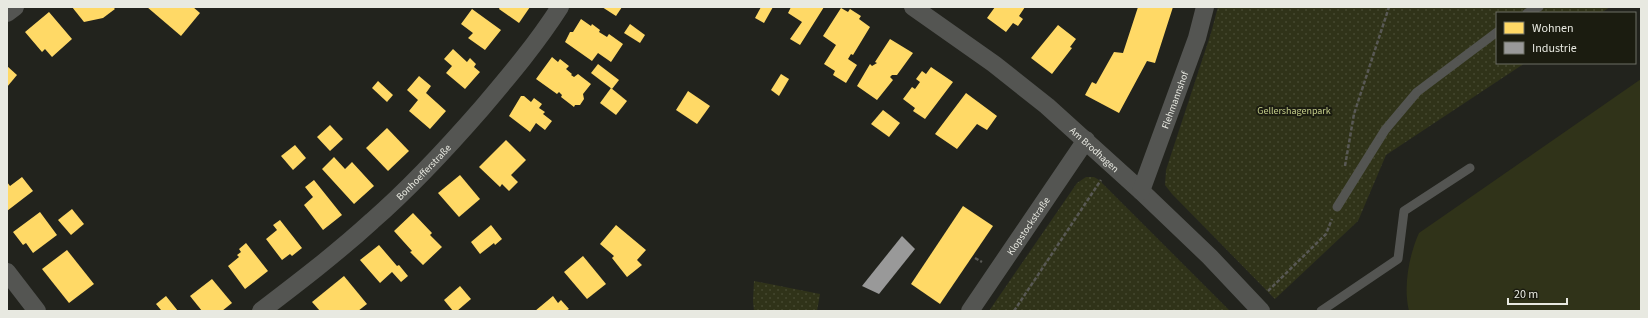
<svg xmlns="http://www.w3.org/2000/svg" width="1648" height="318" viewBox="0 0 1648 318" font-family="'Source Sans 3',sans-serif">
<style>
.grass{fill:#303319}
.park{fill:url(#park-dots)}
.homes{fill:#ffd966}
.industry{fill:#999}
.lines{fill:none;stroke-linecap:round;stroke-linejoin:round}
.path{stroke:#595955;stroke-width:2.5;stroke-dasharray:4 2;stroke-linecap:butt}
.lane{stroke:#545552;stroke-width:9}
.street{stroke:#545552;stroke-width:18}
.labels{text-anchor:middle;stroke-width:4;stroke-linejoin:round;paint-order:stroke}
.street-label{font-size:10px;fill:#e8e9e1;stroke:#1b1c10}
.park-label{font-size:10px;fill:#c4cd8a;stroke:#1b1c10}
</style>
<defs>
<pattern id="park-dots" width="8" height="8" patternUnits="userSpaceOnUse"><rect width="8" height="8" fill="#303319"/><path d="M2 2h.1M6 6h.1" fill="none" stroke="#44472f" stroke-width="1.8" stroke-linecap="round"/></pattern>
</defs>
<rect width="100%" height="100%" fill="#22231d"/>
<path class="grass" d="M1641 79V311H1409C1403 287 1409 255 1419 233Z"/>
<g class="park">
<path d="M1218 7H1610L1601 13H1497V63H1525L1386 155 1358 221 1275 299 1172 194 1165 185 1166 170 1211 33Z"/>
<path d="M1086 177H1094L1099 180 1230 311H989L1077 183Z"/>
<path d="M754 281 820 294 817 311H754L753 301Z"/>
</g>
<g class="homes">
<path d="M72 7H113L115 9 103 18 84 22Z"/>
<path d="M147 7H193L200 13 181 36Z"/>
<path d="M500 7H530L519 23 499 9Z"/>
<path d="M602 7H622L616 16Z"/>
<path d="M761 7H773L764 23 755 18Z"/>
<path d="M791 7H824L800 45 790 39 802 22 788 13Z"/>
<path d="M995 7H1025L1019 16 1023 19 1018 26 1013 23 1006 32 987 18Z"/>
<path d="M1138 7H1173L1155 63 1147 61 1119 113 1085 95 1092 82 1096 84 1114 52 1123 53Z"/>
<path d="M841 8 848 12 850 9 861 16 859 19 870 27 853 55 851 54 848 59 857 65 846 83 833 75 835 71 824 64 836 45 823 36Z"/>
<path d="M472 9 501 30 485 50 468 38 473 33 461 24Z"/>
<path d="M49 12 72 39 52 57 45 49 42 52 25 32Z"/>
<path d="M581 19 591 26 592 24 600 30 599 32 607 37 609 34 623 44 611 62 598 53 592 61 565 42 570 32H573Z"/>
<path d="M630 24 645 35 640 43 624 33Z"/>
<path d="M1058 25 1076 39 1070 47 1072 48 1052 74 1031 58Z"/>
<path d="M890 39 913 53 897 75H892L890 77 893 80 877 100 857 86 870 64 872 66 877 63 875 62Z"/>
<path d="M453 49 467 62 470 58 476 64 474 67 480 72 465 89 446 73 452 66 444 59Z"/>
<path d="M552 57 558 62 560 59 569 66 566 69 572 74 571 75 574 77 578 74 591 84 583 94 584 99 580 105H575L574 107 561 97 562 95 559 92 557 94 536 79Z"/>
<path d="M598 64 619 80 612 89 591 73Z"/>
<path d="M7 66 17 75 7 87Z"/>
<path d="M931 67 953 82 925 119 913 111 915 108 903 99 912 87 915 89 920 82 916 79 922 71 926 74Z"/>
<path d="M781 74 789 79 779 96 771 90Z"/>
<path d="M419 76 431 86 426 93 446 111 430 129 409 111 418 100 407 90Z"/>
<path d="M378 81 393 95 387 102 372 88Z"/>
<path d="M611 88 627 101 616 115 600 103Z"/>
<path d="M688 91 710 106 697 124 676 110Z"/>
<path d="M966 93 997 116 987 130 977 124 957 149 935 134Z"/>
<path d="M521 96H524L531 102 534 98 542 104 539 108 545 112 543 114 552 121 545 130 536 123 530 132 509 116Z"/>
<path d="M883 110 900 123 889 137 871 124Z"/>
<path d="M330 125 343 139 330 151 317 137Z"/>
<path d="M387 128 409 151 388 171 366 148Z"/>
<path d="M506 140 526 160 511 175 518 182 509 191 502 184 500 187 479 167Z"/>
<path d="M295 145 306 158 293 170 281 156Z"/>
<path d="M334 157 345 169 352 162 374 186 354 204 322 169Z"/>
<path d="M460 175 480 199 459 217 438 193Z"/>
<path d="M22 177 33 191 7 211V182L10 186Z"/>
<path d="M314 180 342 215 323 230 304 205 313 197 305 187Z"/>
<path d="M963 206 993 226 940 304 911 284Z"/>
<path d="M72 209 84 224 71 235 58 220Z"/>
<path d="M40 212 57 235 33 253 26 243 23 245 13 232Z"/>
<path d="M413 213 432 233 430 235 442 247 423 265 410 252 412 251 394 231Z"/>
<path d="M280 220 302 248 292 256 290 254 282 260 266 239 277 230 273 225Z"/>
<path d="M491 225 502 239 495 245 494 243 480 254 471 242Z"/>
<path d="M616 225 646 250 637 260 642 265 627 277 612 258 614 256 600 244Z"/>
<path d="M246 243 268 271 245 289 228 266 239 257 237 255 241 252 239 249Z"/>
<path d="M379 245 397 266 399 265 408 276 401 282 392 272 380 283 360 260Z"/>
<path d="M67 250 94 284 69 303 42 269Z"/>
<path d="M583 256 606 284 587 299 564 272Z"/>
<path d="M344 276 367 304 358 311H320L312 302Z"/>
<path d="M212 279 232 303 222 311H202L190 296Z"/>
<path d="M460 286 471 299 457 311H453L444 300Z"/>
<path d="M166 296 178 311H159L161 310 156 304Z"/>
<path d="M553 296 558 303 561 300 569 309 566 311H535Z"/>
</g>
<path class="industry" d="M902 236 915 249 879 294 862 286Z"/>
<g class="lines">
<g class="path">
<path d="M1345 166 1354 114 1389 7"/>
<path d="M975 258 982 262"/>
<path d="M1268 291 1326 234 1332 219"/>
<path d="M1014 311 1101 180"/>
</g>
<g class="lane">
<path d="M1527 13 1539 7"/>
<path d="M1337 207 1385 130 1417 92 1497 32"/>
<path d="M1321 311 1398 259 1404 211 1470 168"/>
</g>
<g class="street">
<path id="s1" d="M913 7 994 64 1047 106 1141 191 1210 257 1261 311"/>
<path d="M7 13 15 7"/>
<path id="s2" d="M1141 191 1197 38 1205 7"/>
<path d="M7 272 37 311"/>
<path id="s3" d="M261 311C299 282 337 253 372 221 411 187 448 147 482 108 510 75 537 43 560 7"/>
<path id="s4" d="M970 311 1086 140"/>
</g>
</g>
<g class="labels">
<g class="street-label">
<text dy="4" stroke="none"><textPath href="#s2" startOffset="97">Flehmannshof</textPath></text>
<text dy="4" stroke="none"><textPath href="#s1" startOffset="231">Am Brodhagen</textPath></text>
<text dy="4" stroke="none"><textPath href="#s3" startOffset="214">Bonhoefferstraße</textPath></text>
<text dy="4" stroke="none"><textPath href="#s4" startOffset="103">Klopstockstraße</textPath></text>
</g>
<g class="park-label">
<text x="1294" y="114">Gellershagenpark</text>
</g>
</g>
<rect width="1648" height="318" fill="none" stroke="#e8e9e1" stroke-width="16"/>
<rect x="1496" y="12" width="140" height="52" fill="#1b1c10" stroke="#6d6e64"/>
<rect x="1504" y="22" width="20" height="12" fill="#ffd966" stroke="#6d6e64"/>
<text x="1532" y="32" font-size="12" fill="#e8e9e1">Wohnen</text>
<rect x="1504" y="42" width="20" height="12" fill="#999999" stroke="#6d6e64"/>
<text x="1532" y="52" font-size="12" fill="#e8e9e1">Industrie</text>
<path d="M1508 298v6h59v-6" fill="none" stroke="#e8e9e1" stroke-width="2"/>
<text x="1514" y="298" font-size="12" fill="#e8e9e1" stroke="#1b1c10" stroke-width="3" paint-order="stroke">20 m</text>
</svg>
